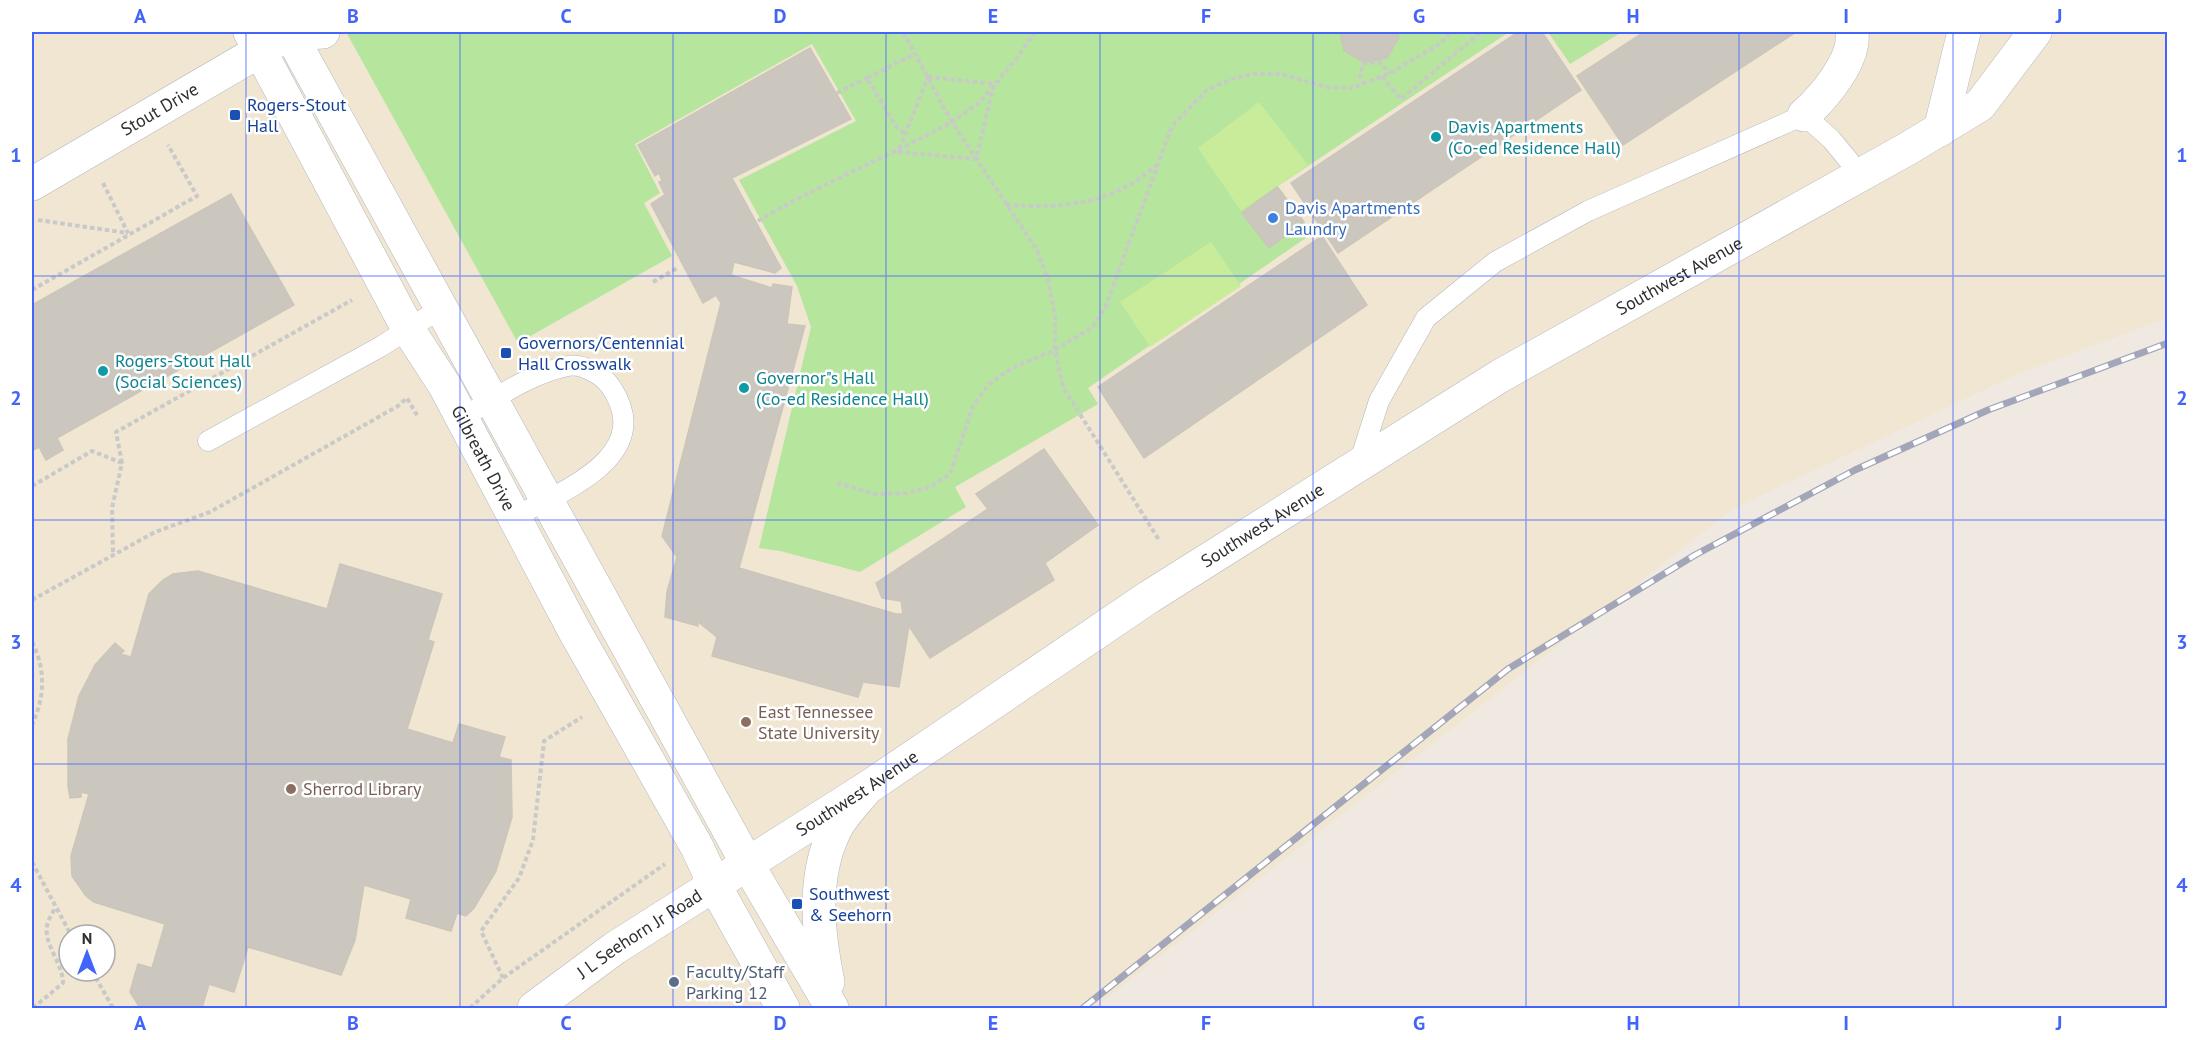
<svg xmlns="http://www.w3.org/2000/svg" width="2199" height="1040" viewBox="0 0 2199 1040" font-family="'PT Sans',sans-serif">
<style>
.education{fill:#f0e6d1;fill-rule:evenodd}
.green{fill:#b6e59e}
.pitch{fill:#c9ec9a}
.building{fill:#cbc7bf;stroke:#cbc5ba;stroke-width:1.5}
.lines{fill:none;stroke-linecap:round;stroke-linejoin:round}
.lane-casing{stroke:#b4b7c1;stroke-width:21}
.street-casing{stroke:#b4b7c1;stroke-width:34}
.secondary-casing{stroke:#b4b7c1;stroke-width:34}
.path{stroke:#c9c9c9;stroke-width:4;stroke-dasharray:4.5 3;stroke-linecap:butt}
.lane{stroke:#fff;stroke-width:20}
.street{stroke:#fff;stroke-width:33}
.secondary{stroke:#fff;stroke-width:33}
.rail-casing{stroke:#a3a6b8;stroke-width:7}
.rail{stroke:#fff;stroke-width:4.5;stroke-dasharray:14;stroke-linecap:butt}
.grid{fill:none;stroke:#4264fb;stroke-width:1.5;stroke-opacity:0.55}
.transit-dot{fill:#1a4fb4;stroke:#fff;stroke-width:2}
.culture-dot{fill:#0f9aa8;stroke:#fff;stroke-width:2}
.shop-dot{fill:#3f7fe0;stroke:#fff;stroke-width:2}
.education-dot{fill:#8d6e63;stroke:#fff;stroke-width:2}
.service-dot{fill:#5c6f8a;stroke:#fff;stroke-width:2}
.labels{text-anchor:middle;stroke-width:5;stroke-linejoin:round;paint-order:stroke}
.transit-label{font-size:18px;fill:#164399;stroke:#fff;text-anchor:start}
.street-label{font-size:18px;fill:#2e2e2e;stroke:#fff}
.culture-label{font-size:18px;fill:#0d838f;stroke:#fff;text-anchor:start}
.shop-label{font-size:18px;fill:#366cbe;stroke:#fff;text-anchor:start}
.education-label{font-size:18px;fill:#785e54;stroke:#fff;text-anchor:start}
.service-label{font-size:18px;fill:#4e5e75;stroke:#fff;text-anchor:start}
.neatline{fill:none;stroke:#4264fb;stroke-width:2}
.grid-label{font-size:20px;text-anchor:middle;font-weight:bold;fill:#4264fb}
</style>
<rect width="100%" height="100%" fill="#efe9e1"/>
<path class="education" d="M32 32H2167V318L2020 373 1734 508 1094 1008H32ZM69 935H105V971H69Z"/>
<g class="green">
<path d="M346 32H1509L1278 186 1313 233 1088 388 1098 404 955 487 966 507 860 572 780 551 759 548 811 327 797 286 739 180 856 121 812 44 635 144 660 193 644 203 672 256 518 343Z"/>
<path d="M1548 32H1622L1570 64Z"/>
</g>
<g class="pitch">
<path d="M1259 102 1308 165 1241 211 1198 148Z"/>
<path d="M1211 242 1241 286 1150 347 1120 302Z"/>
</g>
<g class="building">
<path d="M1340 32H1398L1399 37 1387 58 1364 62 1344 51Z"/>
<path d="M1518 32H1542L1581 90 1338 253 1291 183Z"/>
<path d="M1644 32H1796L1623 145 1577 76Z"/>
<path d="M810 48 851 119 732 178 781 268 775 273 734 262 731 275 772 288 773 284 792 287 787 324 805 326 739 568 896 614H903L901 601 882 598 876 583 988 509 976 494 1044 449 1098 525 1045 563 1054 580 930 658 909 626 899 687 863 682 858 697 712 656 717 637 697 621 698 626 665 617 667 592 677 557 662 536 721 303 716 295 703 303 651 204 665 195 659 182 662 181 659 173 655 176 638 145Z"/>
<path d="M1277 187 1304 222 1269 248 1242 213Z"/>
<path d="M231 194 294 305 57 438 63 450 46 460 39 447 32 451V305Z"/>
<path d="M1322 236 1367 305 1144 458 1098 387Z"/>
<path d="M340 564 442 594 428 640 434 642 407 729 453 743 459 724 505 737 499 757 511 760 512 817 496 871 474 908 466 916 457 913 451 931 406 918 411 899 364 885 355 940 341 975 248 947 234 992 209 984 202 1008H140L130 992 138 964 152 968 165 924 94 902 86 896 72 876 71 856 89 794 81 792V797L70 798 68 786V739L79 696 95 665 115 643 124 651 120 654 131 657 149 594 163 580 173 574 198 571 327 609Z"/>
</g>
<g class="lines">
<defs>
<g id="lane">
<path d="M462 418C494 399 531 373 568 366 582 363 603 375 611 387 657 456 563 491 514 517"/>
<path d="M208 441 380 347 443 307"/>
<path d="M1359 464 1379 401 1426 318 1495 262 1588 211 1804 115 1831 139 1859 173"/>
</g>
<g id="street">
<path d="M290 34 323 32"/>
<path d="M1804 115C1823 98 1856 60 1852 32"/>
<path d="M1940 130 1964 32"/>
<path id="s1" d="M32 184 292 32"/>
<path id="s2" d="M534 1008 615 948 867 788 1149 597 1500 376 1907 149 1980 105 2035 32"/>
</g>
<g id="secondary">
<path id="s3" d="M250 32 408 329 445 386 574 630 697 847 715 886 783 1008"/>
<path d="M289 32 748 865 832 1008"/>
<path d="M828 982C818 933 812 879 834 832 841 816 857 801 867 788"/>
</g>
</defs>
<use href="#lane" class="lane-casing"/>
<use href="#street" class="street-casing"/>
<use href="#secondary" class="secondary-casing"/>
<g class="path">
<path d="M1035 32 1017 58 980 102 952 122 1037 250 1048 280 1055 315V350L1063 387 1159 540"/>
<path d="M928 77 994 84 976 159 898 152Z"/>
<path d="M1382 77 1401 99 1481 32"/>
<path d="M1365 85 1360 77 1363 64 1379 62 1390 73"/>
<path d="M837 93 867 78"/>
<path d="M904 133 897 128 867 78 915 54"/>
<path d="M103 183 128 233"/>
<path d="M1006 205C1066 208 1109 206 1157 165"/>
<path d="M38 220 128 233"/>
<path d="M758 221C820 184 888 157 952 122L903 32"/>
<path d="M653 282 679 267"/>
<path d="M32 290 197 196 168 145"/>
<path d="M122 463 116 432 352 300"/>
<path d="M837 483 876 494 907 493 930 487 950 474 973 406 988 385 1012 368 1055 350 1093 327 1105 308 1172 126 1207 90 1232 79 1253 74H1281L1327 87 1353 88 1390 73 1441 43 1450 32"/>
<path d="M32 486 92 451 122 463 112 508 113 554"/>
<path d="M32 600 155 532 210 512 398 406 407 398 418 417"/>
<path d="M32 642C46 670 45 697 32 725"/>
<path d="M32 862 71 935"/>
<path d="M92 971 113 1008"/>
<path d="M503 978 481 931 519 878 533 840 544 741 582 717"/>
<path d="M33 1008 63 983C63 963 44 946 47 926 48 920 52 914 55 908"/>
<path d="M470 1008 503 978 665 864"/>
</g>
<use href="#lane" class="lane"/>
<use href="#street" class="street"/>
<use href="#secondary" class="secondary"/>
<defs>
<path id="rail" d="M1083 1008 1508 669 1695 555 1855 470 1988 410 2168 343"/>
</defs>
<use href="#rail" class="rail-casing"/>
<use href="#rail" class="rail"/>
</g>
<path class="grid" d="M246 32V1008M460 32V1008M673 32V1008M886 32V1008M1100 32V1008M1313 32V1008M1526 32V1008M1739 32V1008M1953 32V1008M32 276H2168M32 520H2168M32 764H2168"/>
<g class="transit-dot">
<rect x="229" y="109" width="12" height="12" rx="3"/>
<rect x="500" y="347" width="12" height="12" rx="3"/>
<rect x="791" y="898" width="12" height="12" rx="3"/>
</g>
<g class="culture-dot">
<circle cx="1436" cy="137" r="6"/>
<circle cx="103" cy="371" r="6"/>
<circle cx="744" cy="388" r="6"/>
</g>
<circle class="shop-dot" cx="1273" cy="218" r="6"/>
<g class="education-dot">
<circle cx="746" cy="722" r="6"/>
<circle cx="291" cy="789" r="6"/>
</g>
<circle class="service-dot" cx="674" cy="982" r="6"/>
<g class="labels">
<g class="transit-label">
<text x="247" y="111">Rogers-Stout<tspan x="247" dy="21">Hall</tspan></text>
<text x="518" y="349">Governors/Centennial<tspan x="518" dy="21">Hall Crosswalk</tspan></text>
<text x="809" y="900">Southwest<tspan x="809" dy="21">&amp; Seehorn</tspan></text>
</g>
<g class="street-label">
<text dy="6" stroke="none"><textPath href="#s1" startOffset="148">Stout Drive</textPath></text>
<text dy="6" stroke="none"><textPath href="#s2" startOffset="1360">Southwest Avenue</textPath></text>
<text dy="6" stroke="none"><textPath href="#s3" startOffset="486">Gilbreath Drive</textPath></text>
<text dy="6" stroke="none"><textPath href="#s2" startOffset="874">Southwest Avenue</textPath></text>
<text dy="6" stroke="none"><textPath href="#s2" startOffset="388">Southwest Avenue</textPath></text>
<text dy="6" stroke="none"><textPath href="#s2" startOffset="129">J L Seehorn Jr Road</textPath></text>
</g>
<g class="culture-label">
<text x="1448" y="133">Davis Apartments<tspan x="1448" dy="21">(Co-ed Residence Hall)</tspan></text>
<text x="115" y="367">Rogers-Stout Hall<tspan x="115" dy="21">(Social Sciences)</tspan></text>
<text x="756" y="384">Governor"s Hall<tspan x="756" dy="21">(Co-ed Residence Hall)</tspan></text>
</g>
<g class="shop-label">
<text x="1285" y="214">Davis Apartments<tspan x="1285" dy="21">Laundry</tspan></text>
</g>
<g class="education-label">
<text x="758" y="718">East Tennessee<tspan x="758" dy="21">State University</tspan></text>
<text x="303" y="795">Sherrod Library</text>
</g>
<g class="service-label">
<text x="686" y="978">Faculty/Staff<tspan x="686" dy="21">Parking 12</tspan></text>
</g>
</g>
<rect width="2199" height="1040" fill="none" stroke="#ffffff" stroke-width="66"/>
<g transform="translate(87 953)"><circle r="28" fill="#ffffff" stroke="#ababab" stroke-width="1.5"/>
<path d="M0-4.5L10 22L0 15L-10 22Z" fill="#4264fb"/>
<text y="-9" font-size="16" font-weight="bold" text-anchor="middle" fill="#2e2e2e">N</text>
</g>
<rect x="33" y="33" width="2133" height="974" class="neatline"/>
<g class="grid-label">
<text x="140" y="23">A</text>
<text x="353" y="23">B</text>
<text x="566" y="23">C</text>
<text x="780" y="23">D</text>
<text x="993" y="23">E</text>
<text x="1206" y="23">F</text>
<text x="1419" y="23">G</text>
<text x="1633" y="23">H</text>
<text x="1846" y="23">I</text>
<text x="2059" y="23">J</text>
<text x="16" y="162">1</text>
<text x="2182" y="162">1</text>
<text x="16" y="405">2</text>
<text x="2182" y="405">2</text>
<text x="16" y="649">3</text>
<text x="2182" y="649">3</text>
<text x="16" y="892">4</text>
<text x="2182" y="892">4</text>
<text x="140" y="1030">A</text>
<text x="353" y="1030">B</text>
<text x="566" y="1030">C</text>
<text x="780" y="1030">D</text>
<text x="993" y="1030">E</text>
<text x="1206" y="1030">F</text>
<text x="1419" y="1030">G</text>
<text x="1633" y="1030">H</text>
<text x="1846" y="1030">I</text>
<text x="2059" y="1030">J</text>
</g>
</svg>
